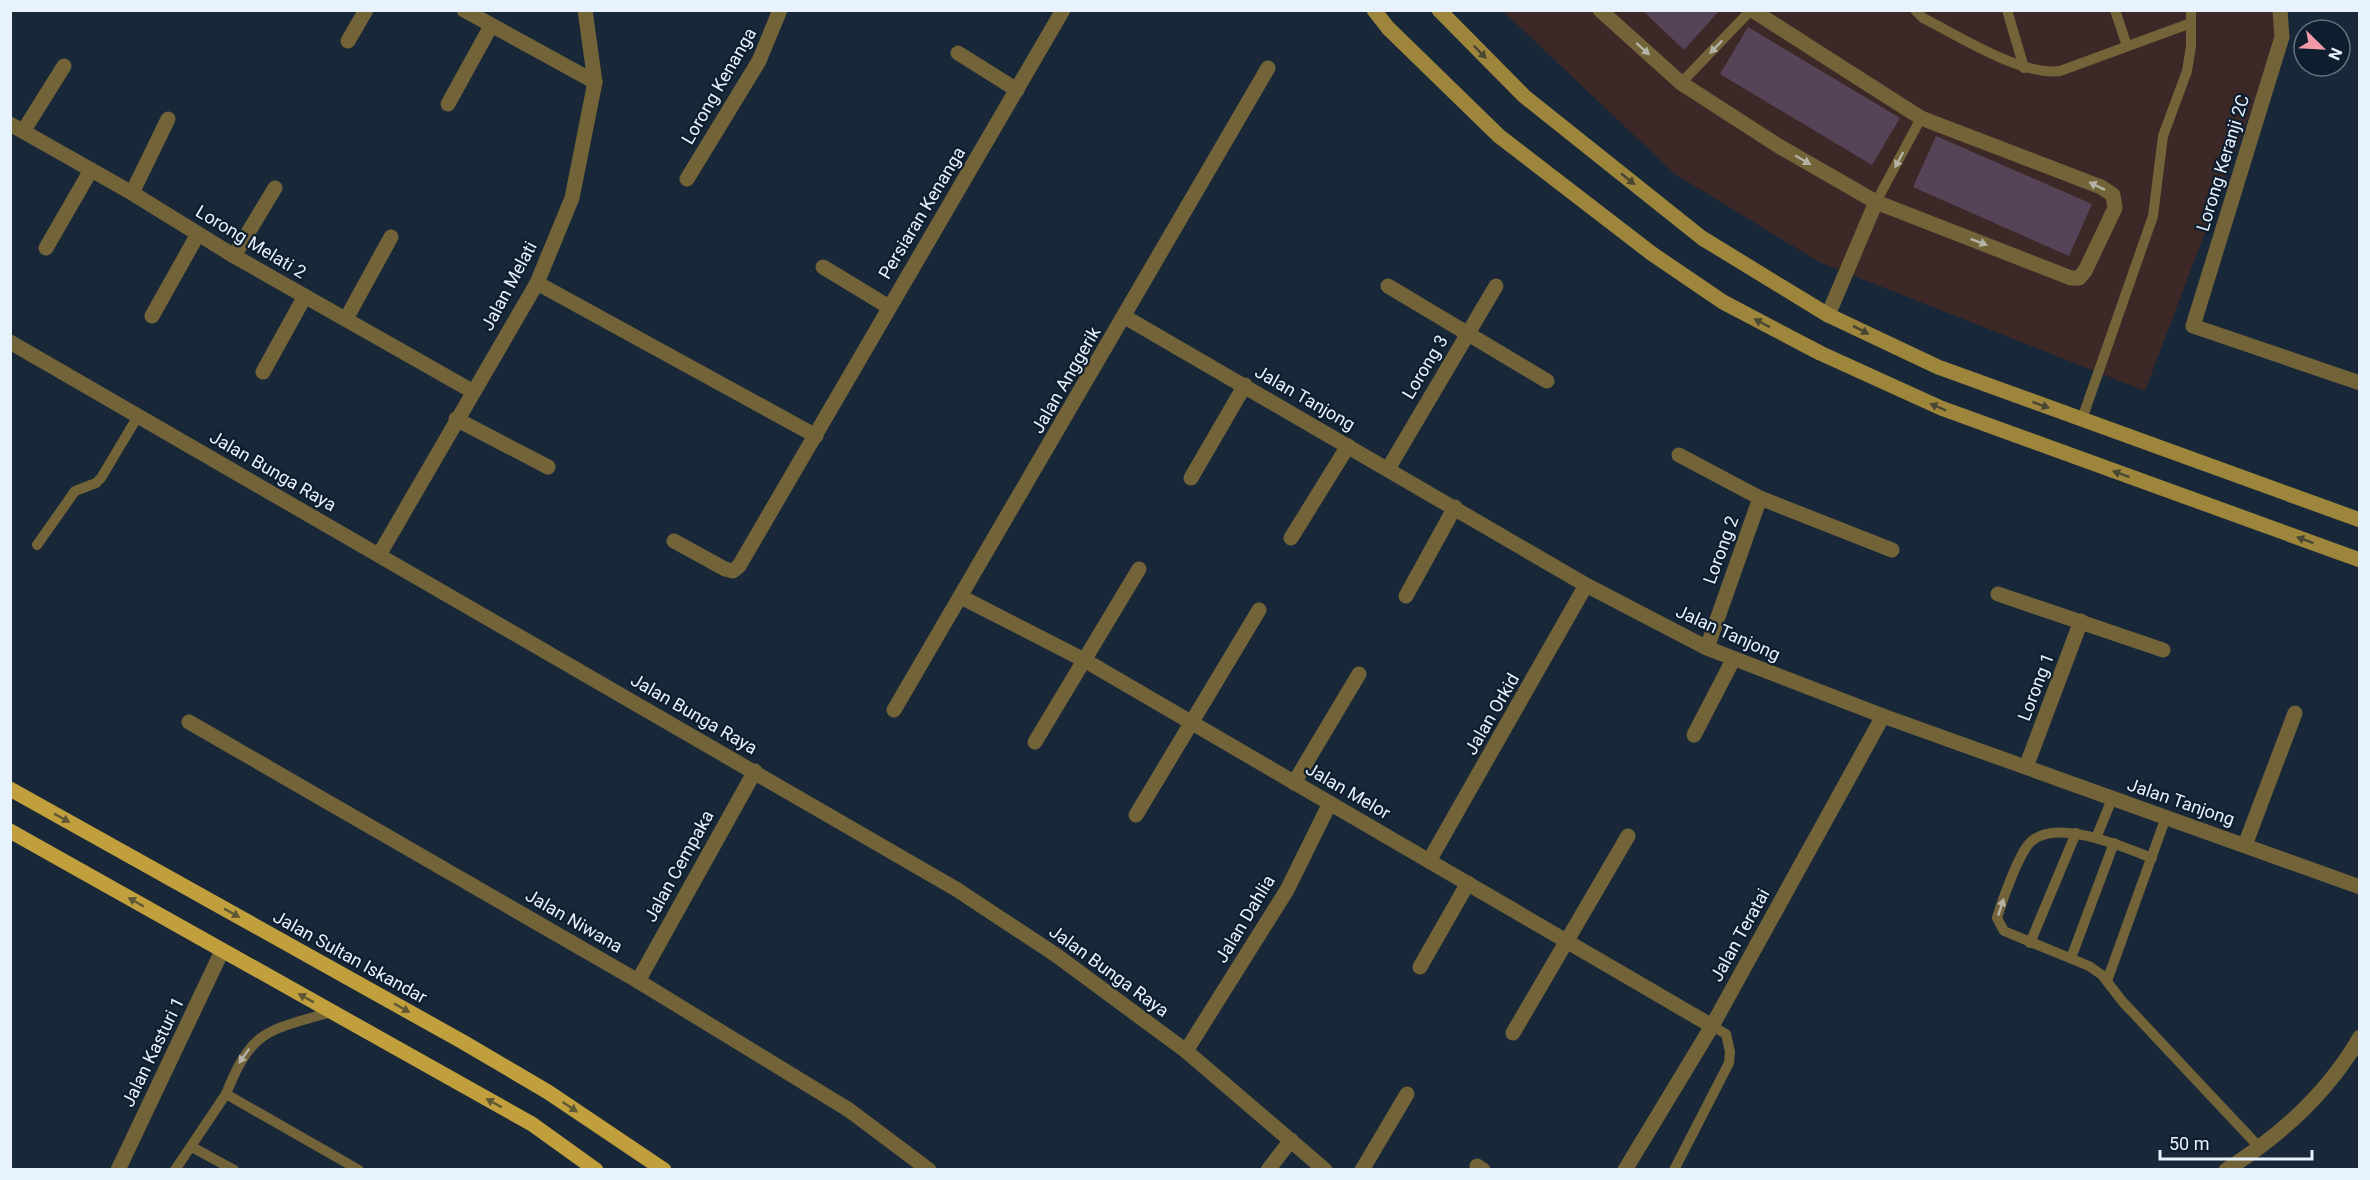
<svg xmlns="http://www.w3.org/2000/svg" width="2370" height="1180" viewBox="0 0 2370 1180" font-family="Roboto,sans-serif">
<style>
.commercial{fill:#3c2826}
.building{fill:#554457}
.lines{fill:none;stroke-linecap:round;stroke-linejoin:round}
.lane{stroke:#736338;stroke-width:10}
.street{stroke:#736338;stroke-width:15}
.secondary{stroke:#9e853c;stroke-width:15}
.primary{stroke:#c09f3c;stroke-width:15}
.oneway{fill:#b3b2a4}
.oneway2{fill:#484734}
.oneway3{fill:#5e5834}
.labels{text-anchor:middle;stroke-width:4.5;stroke-linejoin:round;paint-order:stroke}
.street-label{font-size:18px;fill:#e7f2fd;stroke:#0e1e2e}
</style>
<rect width="100%" height="100%" fill="#182838"/>
<path class="commercial" d="M2278 10 2283 26 2145 391 1819 262 1675 174 1503 11Z"/>
<g class="building">
<path d="M1642 10H1720L1684 50Z"/>
<path d="M1748 27 1900 118 1872 165 1720 74Z"/>
<path d="M1936 136 2092 204 2069 256 1913 187Z"/>
</g>
<g class="lines">
<g class="lane">
<path d="M1915 10 1923 18C1959 36 2021 76 2060 71L2191 23"/>
<path d="M2007 10 2024 68"/>
<path d="M2115 10 2127 46"/>
<path d="M1681 83 1751 10"/>
<path d="M1876 202 1921 118"/>
<path d="M2082 419 2153 216 2163 136 2187 71 2191 46V10"/>
<path d="M37 545 75 491 96 483 101 478 138 416"/>
<path d="M2096 838 2112 799"/>
<path d="M2152 858C2124 847 2051 815 2028 845 2017 859 2002 901 1997 918L2004 931 2089 966 2102 975 2122 1001 2260 1148"/>
<path d="M2030 943 2076 833"/>
<path d="M2071 958 2114 843"/>
<path d="M2107 981 2166 817"/>
<path d="M331 1012C268 1031 252 1028 226 1094L359 1170"/>
<path d="M192 1147 234 1170"/>
<path d="M175 1170 226 1094"/>
<path d="M1674 1170 1729 1063 1730 1052 1726 1034 1712 1026"/>
</g>
<g class="street">
<path d="M464 10 595 82"/>
<path d="M1600 10 1681 83 1777 145 1876 202 2071 278H2079L2085 271 2115 208 2113 195 2101 187 1921 118 1752 10"/>
<path d="M2280 10 2282 37 2193 326 2360 383"/>
<path d="M348 41 366 10"/>
<path d="M958 53 1017 90"/>
<path d="M448 104 491 26"/>
<path d="M10 124 132 193 234 256 472 391"/>
<path d="M24 130 64 66"/>
<path d="M687 179 759 61 780 10"/>
<path d="M132 193 168 119"/>
<path d="M46 248 91 170"/>
<path d="M234 256 275 188"/>
<path d="M823 267 889 307"/>
<path d="M537 283 816 436"/>
<path d="M1388 286 1547 381"/>
<path d="M1828 315 1876 202"/>
<path d="M152 316 198 234"/>
<path d="M1125 317 1586 585 1707 648 1883 716 2360 887"/>
<path d="M346 319 391 237"/>
<path d="M10 342 956 889 1056 955 1186 1051 1325 1170"/>
<path d="M263 372 305 296"/>
<path d="M456 419 548 467"/>
<path d="M1679 455 1760 498 1892 550"/>
<path d="M1388 469 1496 286"/>
<path d="M1191 478 1245 385"/>
<path d="M1291 538 1348 446"/>
<path d="M674 541 725 569 733 571 739 566 1063 10"/>
<path d="M379 555 537 283 572 198 595 82 585 10"/>
<path d="M1998 594 2163 650"/>
<path d="M1406 596 1455 507"/>
<path d="M961 597 1086 661 1712 1026"/>
<path d="M1707 648 1760 498"/>
<path d="M894 710 1268 68"/>
<path d="M189 722 638 981 849 1110 929 1170"/>
<path d="M1694 735 1733 660"/>
<path d="M1035 742 1139 569"/>
<path d="M2026 767 2081 621"/>
<path d="M1294 783 1359 674"/>
<path d="M1136 815 1259 610"/>
<path d="M2245 845 2295 713"/>
<path d="M1429 861 1586 585"/>
<path d="M1420 967 1468 883"/>
<path d="M638 981 755 771"/>
<path d="M1513 1033 1628 836"/>
<path d="M1186 1051 1287 890 1330 803"/>
<path d="M1477 1166 1483 1170"/>
<path d="M118 1170 222 951"/>
<path d="M1268 1170 1291 1140"/>
<path d="M1362 1170 1407 1094"/>
<path d="M1625 1170 1712 1026 1883 716"/>
<path d="M2226 1170C2280 1136 2328 1093 2360 1037"/>
</g>
<g class="secondary">
<path d="M1374 10 1388 28 1499 136 1651 253 1723 302 1820 353 1941 408 2360 560"/>
<path d="M1439 10 1524 96 1702 238 1828 315 1938 367 2360 520"/>
</g>
<g class="primary">
<path d="M10 789 463 1042 548 1092 664 1170"/>
<path d="M10 831 532 1124 596 1170"/>
</g>
</g>
<defs><path id="oneway-solid" d="M-6-.8H1V-3.2L6.5 0L1 3.2V.8H-6Z" transform="scale(1.5)"/></defs>
<g class="oneway">
<use href="#oneway-solid" transform="translate(1716 47) rotate(134)"/>
<use href="#oneway-solid" transform="translate(1643 49) rotate(42)"/>
<use href="#oneway-solid" transform="translate(1803 160) rotate(30)"/>
<use href="#oneway-solid" transform="translate(1899 160) rotate(118)"/>
<use href="#oneway-solid" transform="translate(2097 186) rotate(-154)"/>
<use href="#oneway-solid" transform="translate(1979 242) rotate(21)"/>
<use href="#oneway-solid" transform="translate(2001 907) rotate(-72)"/>
<use href="#oneway-solid" transform="translate(244 1056) rotate(125)"/>
</g>
<g class="oneway2">
<use href="#oneway-solid" transform="translate(1480 52) rotate(45)"/>
<use href="#oneway-solid" transform="translate(1628 179) rotate(39)"/>
<use href="#oneway-solid" transform="translate(1762 323) rotate(-152)"/>
<use href="#oneway-solid" transform="translate(1861 330) rotate(27)"/>
<use href="#oneway-solid" transform="translate(2041 405) rotate(20)"/>
<use href="#oneway-solid" transform="translate(1938 407) rotate(-157)"/>
<use href="#oneway-solid" transform="translate(2121 474) rotate(-160)"/>
<use href="#oneway-solid" transform="translate(2305 540) rotate(-160)"/>
</g>
<g class="oneway3">
<use href="#oneway-solid" transform="translate(62 818) rotate(29)"/>
<use href="#oneway-solid" transform="translate(136 902) rotate(-150)"/>
<use href="#oneway-solid" transform="translate(232 913) rotate(29)"/>
<use href="#oneway-solid" transform="translate(306 998) rotate(-151)"/>
<use href="#oneway-solid" transform="translate(402 1008) rotate(29)"/>
<use href="#oneway-solid" transform="translate(494 1103) rotate(-151)"/>
<use href="#oneway-solid" transform="translate(570 1107) rotate(34)"/>
</g>
<g class="labels">
<g class="street-label">
<text transform="translate(719 86) rotate(-60)" y="6">Lorong Kenanga</text>
<text transform="translate(2223 163) rotate(-73)" y="6">Lorong Keranji 2C</text>
<text transform="translate(922 213) rotate(-59)" y="6">Persiaran Kenanga</text>
<text transform="translate(251 242) rotate(31)" y="6">Lorong Melati 2</text>
<text transform="translate(509 286) rotate(-62)" y="6">Jalan Melati</text>
<text transform="translate(1425 367) rotate(-59)" y="6">Lorong 3</text>
<text transform="translate(1066 380) rotate(-60)" y="6">Jalan Anggerik</text>
<text transform="translate(1305 398) rotate(30)" y="6">Jalan Tanjong</text>
<text transform="translate(273 471) rotate(30)" y="6">Jalan Bunga Raya</text>
<text transform="translate(1721 550) rotate(-70)" y="6">Lorong 2</text>
<text transform="translate(1728 633) rotate(24)" y="6">Jalan Tanjong</text>
<text transform="translate(2036 687) rotate(-69)" y="6">Lorong 1</text>
<text transform="translate(694 714) rotate(30)" y="6">Jalan Bunga Raya</text>
<text transform="translate(1492 714) rotate(-60)" y="6">Jalan Orkid</text>
<text transform="translate(1348 791) rotate(30)" y="6">Jalan Melor</text>
<text transform="translate(2181 802) rotate(19)" y="6">Jalan Tanjong</text>
<text transform="translate(679 866) rotate(-61)" y="6">Jalan Cempaka</text>
<text transform="translate(1245 919) rotate(-59)" y="6">Jalan Dahlia</text>
<text transform="translate(574 921) rotate(30)" y="6">Jalan Niwana</text>
<text transform="translate(1740 935) rotate(-61)" y="6">Jalan Teratai</text>
<text transform="translate(350 957) rotate(29)" y="6">Jalan Sultan Iskandar</text>
<text transform="translate(1109 971) rotate(36)" y="6">Jalan Bunga Raya</text>
<text transform="translate(153 1052) rotate(-64)" y="6">Jalan Kasturi 1</text>
</g>
</g>
<rect width="2370" height="1180" fill="none" stroke="#e7f2fd" stroke-width="24"/>
<g transform="translate(2322 48) rotate(114)"><circle r="28" fill="#0e1e2e" stroke="#657381" stroke-width="1.5"/>
<path d="M0-4.5L10 22L0 15L-10 22Z" fill="#f39aa9"/>
<text y="-9" font-size="16" font-weight="bold" text-anchor="middle" fill="#e7f2fd">N</text>
</g>
<path d="M2160 1150v9h152v-9" fill="none" stroke="#e7f2fd" stroke-width="3"/>
<text x="2169" y="1150" font-size="18" fill="#e7f2fd" stroke="#0e1e2e" stroke-width="4.5" paint-order="stroke">50 m</text>
</svg>
